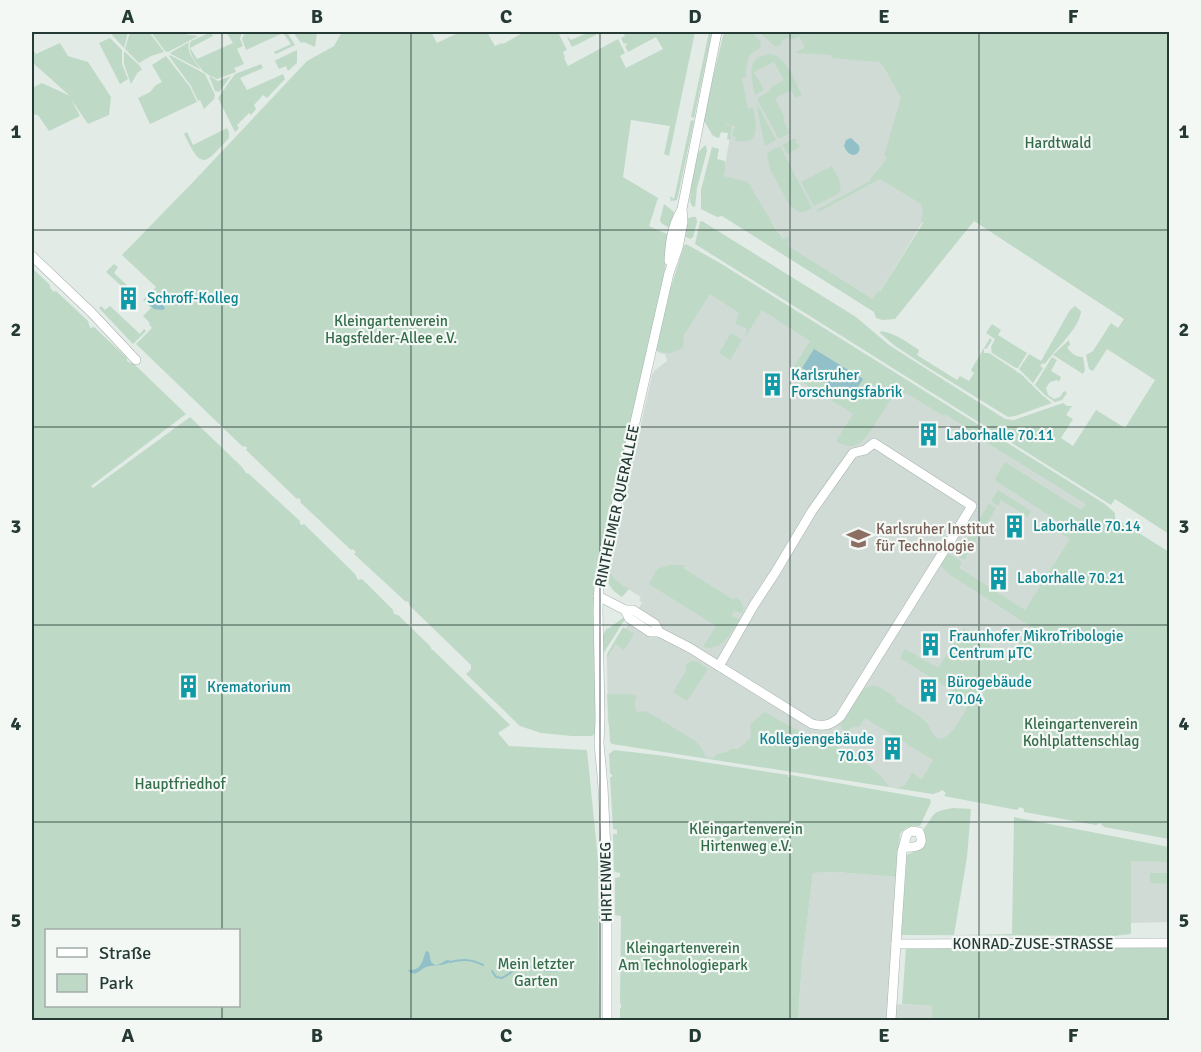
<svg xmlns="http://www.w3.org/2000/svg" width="1201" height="1052" viewBox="0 0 1201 1052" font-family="Signika,sans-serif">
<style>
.built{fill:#d1dbd6}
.green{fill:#bed9c6;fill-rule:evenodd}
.water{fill:#91c0c9}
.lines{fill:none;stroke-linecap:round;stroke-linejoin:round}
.stream{stroke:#91c0c9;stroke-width:2}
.minor-casing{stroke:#a6b2ae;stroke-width:10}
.minor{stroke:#fff;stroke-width:9}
.grid{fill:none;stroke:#253a35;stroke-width:1.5;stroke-opacity:0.55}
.labels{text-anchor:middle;stroke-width:4.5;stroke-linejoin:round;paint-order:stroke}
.park-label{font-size:15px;fill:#346c4a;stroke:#f3f8f5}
.culture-label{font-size:15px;fill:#0d838f;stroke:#f3f8f5;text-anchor:start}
.street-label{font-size:15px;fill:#253a35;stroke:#f3f8f5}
.education-label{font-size:15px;fill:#785e54;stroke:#f3f8f5;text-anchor:start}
.neatline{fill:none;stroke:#253a35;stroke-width:2}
.grid-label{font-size:20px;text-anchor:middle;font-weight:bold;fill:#253a35}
</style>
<rect width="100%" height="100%" fill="#e3ebe7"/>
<g class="built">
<path d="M742 32H805L893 51 931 208 872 305 775 244 783 239 780 232 778 233 772 222 724 176 726 166 725 165 731 131 721 129Z"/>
<path d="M688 248 1115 515 940 792 933 794 626 744 608 723 607 658 642 603 639 600 641 597 618 583 612 577 609 568 610 564 652 375 655 370 667 361 665 354 659 353 656 349Z"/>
<path d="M1131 860 1169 862V922L1130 923Z"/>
<path d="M836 872 897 877 888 1020H798L802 962 813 873Z"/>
<path d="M894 1004 932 1006V1020H893Z"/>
</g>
<g class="green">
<path d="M114 32H128L124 48 112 35Z"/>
<path d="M130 32H149L164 52 151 56 139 63 125 49Z"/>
<path d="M151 32H171L198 36 168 52 165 51Z"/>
<path d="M211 32 213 36 190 48 197 59 233 43 226 32H242L240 39 243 46 237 49 244 64 234 68 236 72 217 79C213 77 208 75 204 72 197 64 186 52 191 41Z"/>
<path d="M245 32H287L295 45 276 54 274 53V52L291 44 283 33 246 50 242 39Z"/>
<path d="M293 32H317L315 47 304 42 301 43Z"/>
<path d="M342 32H431L437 43 460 32H492L488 34 495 46 502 43 503 44 524 32H558L567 50 563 52 565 57 564 58 568 66 618 39 625 53 620 56 626 68 663 49 656 37 628 52 625 46 627 44 626 43 624 44 621 38 625 36 623 32H695L669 156 664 154 670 126 631 120 623 177 658 198 649 226 669 235 664 276 595 584 594 597 596 722 595 733 592 736H572L541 733 520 726 466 674 471 669V665L409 605V603L407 601 406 602 354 554 356 552 353 549 351 550 300 502 301 501 299 498 297 499 246 450 247 448 245 446 243 447 136 344 152 328 149 324 150 323 143 316 151 308 143 300 156 287 122 255 194 181 307 61 334 46Z"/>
<path d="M589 32H599L595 33 596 35 572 47 567 37H568L571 40Z"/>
<path d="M709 32H712L694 118 691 117Z"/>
<path d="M724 32H752L760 41 761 47 749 55 746 68V77L742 78 748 109 753 108C756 126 762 145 735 141L736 137 732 136 735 126 726 124 725 126 727 125 732 126 730 140 727 139 728 133 721 132 719 138 713 136 703 119Z"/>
<path d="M759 32H1169V534L1115 499 1111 505 695 244 700 222 702 221 856 317 889 345 1005 419 1014 420 1063 403 1067 406H1072L1066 415 1073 419 1061 438 1073 446 1096 410 1125 428 1155 380 1107 349 1093 371 1089 369 1086 355 1093 351 1111 323 1118 328 1124 319 974 221 895 319 883 320 876 318 874 312 722 216 717 217 701 209V190L712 147 719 149 717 159 725 161V165H726L724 176 748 182 778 233 779 232 783 239 789 237 788 246 872 299 878 291 880 292 923 223 921 221 923 214 921 204 880 179 818 212 817 210 870 181C873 172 883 167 887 157L884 156 901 98 884 67 879 62 832 58 831 55 797 53 796 52 805 47 799 36 791 40 789 37 781 41 782 44 776 47Z"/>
<path d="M110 38 122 50V64L128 79 120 84 99 43Z"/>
<path d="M189 42C186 53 195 61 201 70L171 54 170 53Z"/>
<path d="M60 43 68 56 88 62 111 97 109 115 88 124 71 99 80 116 49 131 38 115 32 114V88L42 83 70 96 32 62V49L36 54Z"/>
<path d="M297 50V63L288 71 286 66 279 69 275 61 276 60Z"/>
<path d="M124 51 139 65 142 70 138 72 131 84 124 64Z"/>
<path d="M771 54C788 58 794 81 802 95L796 98 791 90 775 98 785 118 783 120 790 133 779 139 757 99 771 90 770 88 784 80 774 62 754 72 764 90 755 95C751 76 745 56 771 54Z"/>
<path d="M170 55 205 74 215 95 214 99 204 109 200 100 198 101 191 86 169 56Z"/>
<path d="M166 56 190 87 197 102 150 124 138 98 150 92 156 85 162 82 152 65Z"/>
<path d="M261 64 263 68 240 78 247 90 283 74 285 79 267 98 263 95 254 105 256 109 251 115 249 113 237 125 239 128 235 132 218 98 235 74Z"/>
<path d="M209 76 218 81 231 76 219 92 215 91Z"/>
<path d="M756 102 776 140 765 146Z"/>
<path d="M691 120 694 121 679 191 677 200 671 201 670 196 674 199Z"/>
<path d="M227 128 229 132V138C203 166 202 170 184 134L187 132 193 145Z"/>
<path d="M795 138 797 141 795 142 796 144 798 143 800 147 787 154 782 145Z"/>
<path d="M706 145 707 151 697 188 695 207 692 206 690 201C692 185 691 153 706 145Z"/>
<path d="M780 146 812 208 804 212H800L790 206 770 169 767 153Z"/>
<path d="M832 166C836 175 845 184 838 194L814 206 801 182Z"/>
<path d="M664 204 674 212 671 229 661 223 660 220Z"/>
<path d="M691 217H696L697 222 693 237 690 239 684 236 687 219Z"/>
<path d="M686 244 720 263 1105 504 1115 513V518L1169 552V839L1104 827 1100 823 1096 825 1024 812V809L1020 807 1017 810 944 796 946 793 942 790 933 794 612 744 610 742 607 694H630L637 696C634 702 633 707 638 712L646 711 694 740 700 746 706 757 714 758 717 754 727 752 731 749H738L751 738 750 725 764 712C777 718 789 727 802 732 809 735 817 737 824 740 843 748 880 769 889 787L899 788 905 785 912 773 922 779 933 760 865 718 859 727 854 726 845 733 840 725C852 714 859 679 879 687 885 690 891 695 896 698L895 701C905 708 918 714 926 722 930 726 932 735 937 738 949 744 965 711 970 702L900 658 905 649 938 668 964 628 1010 658 1030 626 949 574 940 565 948 553 962 562 959 568 1025 610 1070 539 1052 528 1058 521 996 481 995 478 1005 462 1081 510 1086 504 963 428 962 425 946 415H942L908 394 898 393V380L897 394 892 397C887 405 882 413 877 421 867 437 857 455 836 441L853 414 789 374 810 341 762 310 745 337 747 329 735 324 739 313 710 294 684 335 683 348 671 353 658 352 656 349 670 290 684 246Z"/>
<path d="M114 264 118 267 114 273 131 289 128 292 106 272Z"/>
<path d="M32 268 50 285V288L54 292 56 291 88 321 90 328 94 327 127 358V361L130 363H133L186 414 91 486 93 488 190 417 242 467 246 473 249 474 300 521V524L302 525 304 524 355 574 358 580 362 579 393 610 394 614 398 615 430 646 432 650H433L502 717 510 725 498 733 509 746 587 750 598 860 599 1020H32ZM46 930H238V1006H46Z"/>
<path d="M101 306 105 310 110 306 140 334 144 329 146 331 133 344 99 308Z"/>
<path d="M1075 306 1081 311C1080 328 1055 349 1045 364L1043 363 1040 366 1043 368 1033 383 1019 369 1029 354 1041 361 1070 310Z"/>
<path d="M992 324 1001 330 998 335 1027 353 1018 368H1016L992 353 991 347 995 339 986 333Z"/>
<path d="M881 331C897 334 905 341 919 350L917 355 957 380 960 376 969 381 974 373 971 370 990 338 992 340 987 348 984 349V353H989L1015 370 1017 372 1021 374 1042 395 1052 403 1015 416 1008 417 924 365 895 346 880 333Z"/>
<path d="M731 333 742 340 730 360 719 353Z"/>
<path d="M1069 340 1070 345 1067 347C1071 353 1075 357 1083 357L1085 370 1083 374 1053 355Z"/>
<path d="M1052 357 1057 360 1051 371 1061 377 1059 382 1057 380 1050 382 1046 388 1048 395 1054 399 1060 397 1064 391 1067 393 1062 400 1055 402 1045 395 1035 385Z"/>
<path d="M998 490 1031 511 1028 517 1001 500 998 506 991 501Z"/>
<path d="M989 504 996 508 986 525 993 530 992 533 977 523Z"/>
<path d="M973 529 977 532 978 536 964 560 957 556Z"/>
<path d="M610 564C609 578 618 582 629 589L622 597C608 588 604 579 610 564Z"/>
<path d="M670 565H685L683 568 734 600 736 597C742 601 744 606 743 613L733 611 732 617 740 619C730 633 723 652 703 647L716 626 649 584 657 569Z"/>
<path d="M623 618 625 619 603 654 605 725 603 636 606 629 609 628Z"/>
<path d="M623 627 634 634 624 650 616 644 607 658V654Z"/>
<path d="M692 661 698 662 708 669 687 701 673 692 686 671 685 669 687 666 685 665Z"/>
<path d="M614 750 665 756 788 775V777H790L791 775 930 799 931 802 920 826C911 825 906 826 900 834L897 877 836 872 813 873 802 962 798 1020H620V1008H621V1004L620 1003 621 916 615 915V878L620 877V873L615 872 614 870 613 834H617V830L613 829 610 777H612V774H610L609 754Z"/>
<path d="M953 808 971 809 967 857 954 935 1012 934 1014 817 1169 847V862L1131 861V934L1114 936 902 935 901 934 907 855 923 847 926 840 923 830C936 813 930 812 953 808Z"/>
<path d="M1150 873H1169V884L1150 883Z"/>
<path d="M1169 946V1020H932V1006L902 1004 906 947Z"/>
</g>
<g class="water">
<path d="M851 138C852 139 858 144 859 146 862 153 851 162 844 146L846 140Z"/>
<path d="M163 296 164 297V300L162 303 165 308 163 310 154 309 147 302Z"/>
<path d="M814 349 863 379 850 399 802 368Z"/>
<path d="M426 951 429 952 431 962 435 965C441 965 444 960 449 960L450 962C441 967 434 964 426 967 421 969 417 975 412 973 410 973 409 971 408 970 422 971 422 961 426 951Z"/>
</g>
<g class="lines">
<g class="stream">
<path d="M450 962C463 959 471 959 483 965"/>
<path d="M492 971 496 977 502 978C510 974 516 967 525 966 538 966 549 975 560 969"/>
</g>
<defs>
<g id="minor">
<path d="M32 256 91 312 136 360"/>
<path d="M669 261C670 243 672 226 681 211"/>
<path d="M598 596 625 610H633L655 624 659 632"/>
<path d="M625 610 629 618 650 632H659L690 648 812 724C824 727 831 725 840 717L972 506 874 443 865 450 853 453 812 511 775 573 754 605 719 666"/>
<path d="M896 944 1170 943"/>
<path d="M607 1020V872L603 787 599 743 600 719 598 609 599 585 603 563 669 273 678 248 683 222 682 209 717 32"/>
<path d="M891 1020 902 852 907 834 912 831 919 832C926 847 915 848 904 847"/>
</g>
</defs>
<use href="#minor" class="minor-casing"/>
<use href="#minor" class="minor"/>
</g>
<path class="grid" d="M222 32V930M411 32V1020M600 32V1020M790 32V1020M979 32V1020M32 230H1170M32 427H1170M32 625H1170M32 822H1170M222 1006V1020"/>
<defs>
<symbol id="building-bare" viewBox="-9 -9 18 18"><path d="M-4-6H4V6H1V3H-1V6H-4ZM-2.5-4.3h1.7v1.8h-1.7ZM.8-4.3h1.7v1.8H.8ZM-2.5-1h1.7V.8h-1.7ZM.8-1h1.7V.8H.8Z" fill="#0f9aa8" stroke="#f3f8f5" stroke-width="2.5" paint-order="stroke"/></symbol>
<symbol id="university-bare" viewBox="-9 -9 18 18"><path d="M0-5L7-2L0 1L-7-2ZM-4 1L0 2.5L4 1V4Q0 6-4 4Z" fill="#8d6e63" stroke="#f3f8f5" stroke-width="2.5" paint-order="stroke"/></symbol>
</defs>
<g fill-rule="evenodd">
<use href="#building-bare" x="112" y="282" width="33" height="33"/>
<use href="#building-bare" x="756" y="368" width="33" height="33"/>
<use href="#building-bare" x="912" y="418" width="33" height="33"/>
<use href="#building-bare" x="998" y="510" width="33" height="33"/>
<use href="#university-bare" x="842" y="522" width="33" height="33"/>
<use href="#building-bare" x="982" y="562" width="33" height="33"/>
<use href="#building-bare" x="914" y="628" width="33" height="33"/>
<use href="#building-bare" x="172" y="670" width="33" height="33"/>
<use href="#building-bare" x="912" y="674" width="33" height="33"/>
<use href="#building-bare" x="876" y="732" width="33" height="33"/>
</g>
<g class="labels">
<g class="park-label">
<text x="1058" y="148">Hardtwald</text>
<text x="391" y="326">Kleingartenverein<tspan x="391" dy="17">Hagsfelder-Allee e.V.</tspan></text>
<text x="1081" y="729">Kleingartenverein<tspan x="1081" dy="17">Kohlplattenschlag</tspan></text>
<text x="180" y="789">Hauptfriedhof</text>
<text x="746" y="834">Kleingartenverein<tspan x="746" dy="17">Hirtenweg e.V.</tspan></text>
<text x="683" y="953">Kleingartenverein<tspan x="683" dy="17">Am Technologiepark</tspan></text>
<text x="536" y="969">Mein letzter<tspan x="536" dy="17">Garten</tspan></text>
</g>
<g class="culture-label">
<text x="147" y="303">Schroff-Kolleg</text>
<text x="791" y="380">Karlsruher<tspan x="791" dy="17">Forschungsfabrik</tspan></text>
<text x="946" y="440">Laborhalle 70.11</text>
<text x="1033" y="531">Laborhalle 70.14</text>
<text x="1017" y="583">Laborhalle 70.21</text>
<text x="949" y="641">Fraunhofer MikroTribologie<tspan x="949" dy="17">Centrum µTC</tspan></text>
<text x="947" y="687">Bürogebäude<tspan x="947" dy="17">70.04</tspan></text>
<text x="207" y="692">Krematorium</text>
<text x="874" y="744" text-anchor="end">Kollegiengebäude<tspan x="874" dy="17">70.03</tspan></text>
</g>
<g class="street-label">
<text transform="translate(617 506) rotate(-78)" y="5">RINTHEIMER QUERALLEE</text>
<text transform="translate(606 882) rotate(-91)" y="5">HIRTENWEG</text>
<text x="1033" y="949">KONRAD-ZUSE-STRASSE</text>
</g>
<g class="education-label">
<text x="876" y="534">Karlsruher Institut<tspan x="876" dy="17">für Technologie</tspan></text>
</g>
</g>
<rect width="1201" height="1052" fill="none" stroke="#f3f8f5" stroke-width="66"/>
<rect x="45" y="929" width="195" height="78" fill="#f3f8f5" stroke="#a1aca8" stroke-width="1.5"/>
<rect x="57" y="948" width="30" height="9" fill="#ffffff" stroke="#a1aca8" stroke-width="1.5"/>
<text x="99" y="959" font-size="18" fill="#253a35">Straße</text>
<rect x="57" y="974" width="30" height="18" fill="#bed9c6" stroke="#a1aca8" stroke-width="1.5"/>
<text x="99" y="989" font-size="18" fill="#253a35">Park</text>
<rect x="33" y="33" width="1135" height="986" class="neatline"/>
<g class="grid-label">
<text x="128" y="23">A</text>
<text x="317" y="23">B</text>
<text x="506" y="23">C</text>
<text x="695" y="23">D</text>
<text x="884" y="23">E</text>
<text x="1073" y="23">F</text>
<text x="16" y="138">1</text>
<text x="1184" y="138">1</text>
<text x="16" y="336">2</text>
<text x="1184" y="336">2</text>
<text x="16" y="533">3</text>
<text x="1184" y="533">3</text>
<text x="16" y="730">4</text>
<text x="1184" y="730">4</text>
<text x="16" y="927">5</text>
<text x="1184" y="927">5</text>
<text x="128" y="1042">A</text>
<text x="317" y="1042">B</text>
<text x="506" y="1042">C</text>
<text x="695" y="1042">D</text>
<text x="884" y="1042">E</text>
<text x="1073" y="1042">F</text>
</g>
</svg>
